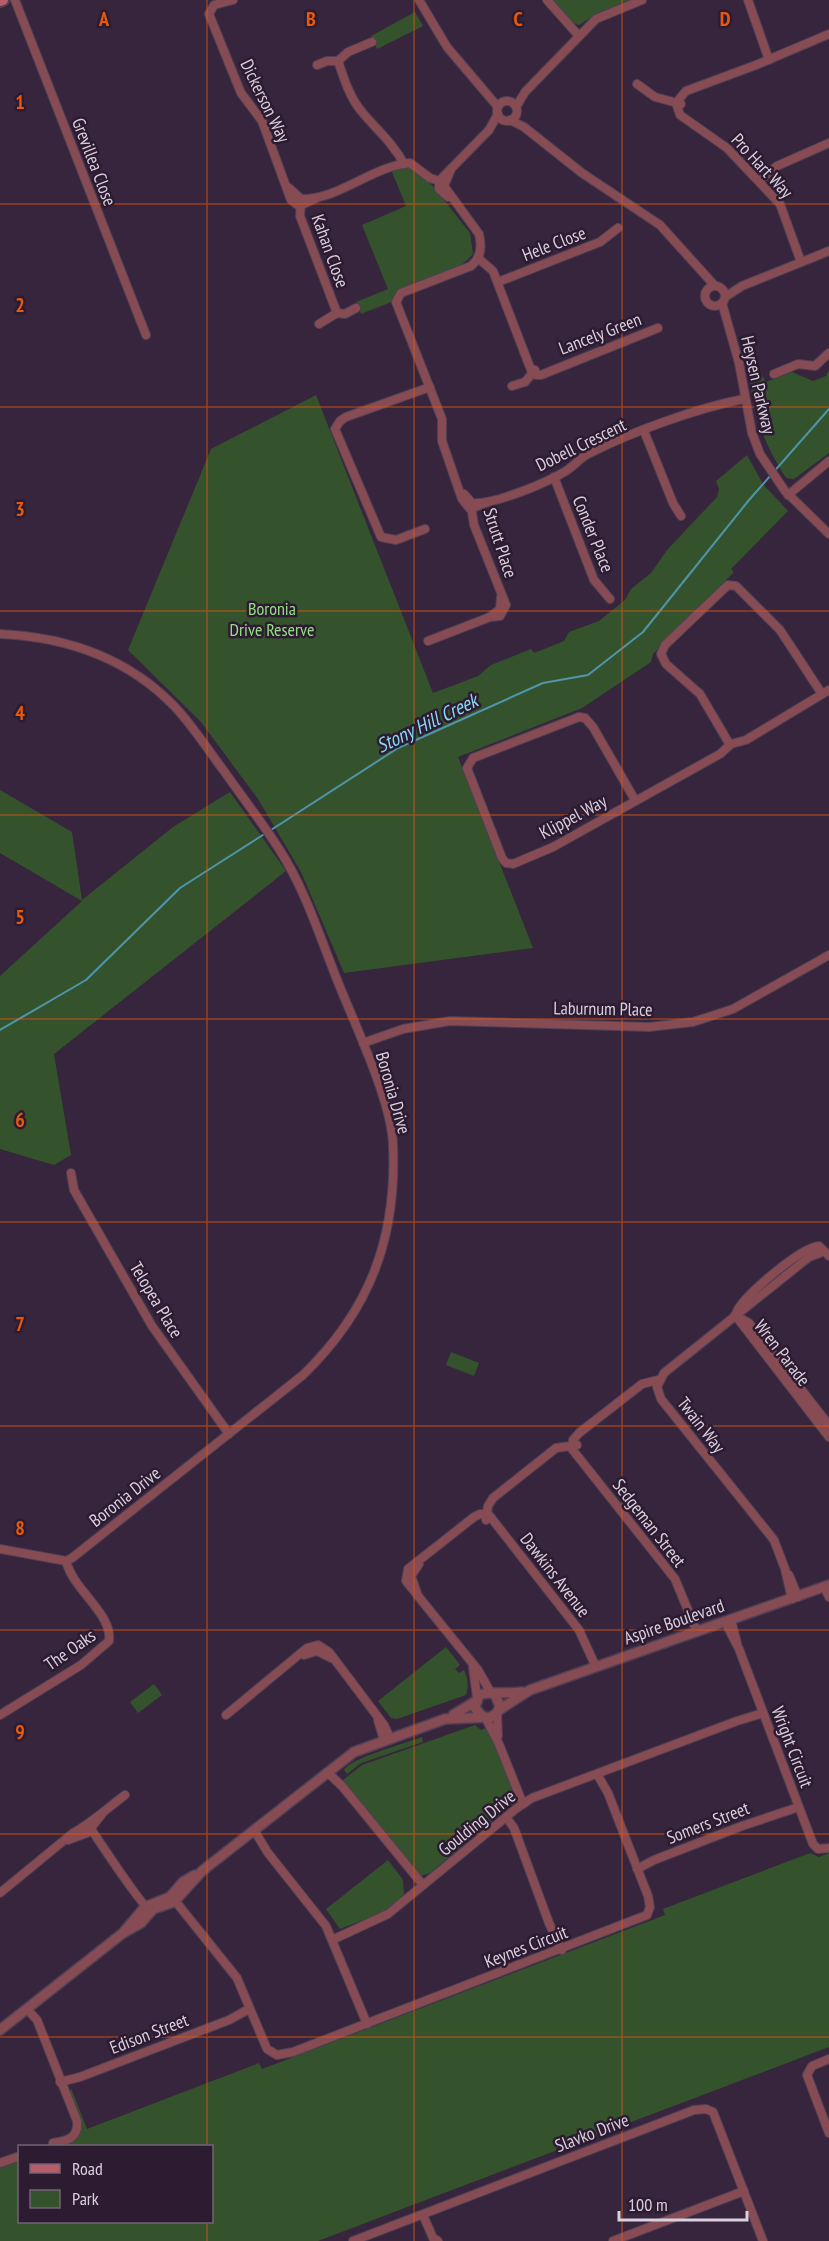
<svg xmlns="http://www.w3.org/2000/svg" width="829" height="2241" viewBox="0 0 829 2241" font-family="'PT Sans Narrow',sans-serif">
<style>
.green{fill:#34532d}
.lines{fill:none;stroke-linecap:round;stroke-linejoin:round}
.stream{stroke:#4f95ab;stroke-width:2}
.minor-casing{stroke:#504056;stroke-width:10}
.tertiary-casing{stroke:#504056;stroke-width:12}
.secondary-casing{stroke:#504056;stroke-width:14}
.minor{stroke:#874c53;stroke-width:8}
.tertiary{stroke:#874c53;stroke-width:9}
.secondary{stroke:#b95c68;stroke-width:10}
.grid{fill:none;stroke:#e8590c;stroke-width:1.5;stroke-opacity:0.55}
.labels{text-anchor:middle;stroke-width:5;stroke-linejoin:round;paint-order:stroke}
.street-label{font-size:18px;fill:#dacfdd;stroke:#2c1b31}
.park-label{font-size:18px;fill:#92e082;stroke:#2c1b31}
.water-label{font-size:20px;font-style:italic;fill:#85d9f3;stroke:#2c1b31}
.grid-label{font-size:20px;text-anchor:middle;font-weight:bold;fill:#e8590c;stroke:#2c1b31;stroke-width:5;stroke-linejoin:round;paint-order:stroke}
</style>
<rect width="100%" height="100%" fill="#36253c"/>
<g class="green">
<path d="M553 0H630L596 14 579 25 572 23Z"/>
<path d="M415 12 423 26 377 49 371 36Z"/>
<path d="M407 165 433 186 470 233 473 254C447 282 396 300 361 314L356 302 388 289 362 225 406 206 392 172Z"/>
<path d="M744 343 766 382 792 372 813 381 826 376 829 370V453L794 479 786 478C755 430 752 399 744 343Z"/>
<path d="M316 395 433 693 478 676 491 665 531 649 534 653 564 641 569 632 599 621 625 600 631 589 651 573 667 550 717 497 719 489 716 481 747 455 763 484 788 511 731 569 734 572 653 654 651 662 582 708 458 757 533 948 344 973 301 872 258 799 201 722 128 650 211 449Z"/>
<path d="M0 790 72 832 82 900 173 827 230 792 286 871 54 1054 71 1155 54 1165 0 1149V976L82 901 0 853Z"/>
<path d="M451 1352 479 1363 474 1376 446 1365Z"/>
<path d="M446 1647 460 1665 455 1669 459 1673 464 1670C468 1679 469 1686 466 1695L397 1719 391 1718 378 1701Z"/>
<path d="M154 1684 162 1695 138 1713 130 1702Z"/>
<path d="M475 1725 481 1730 486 1728 493 1736 515 1795 514 1803 430 1873 421 1876 414 1872 343 1780 362 1765Z"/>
<path d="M422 1737 423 1742 361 1763 347 1774 344 1770C348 1759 406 1743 422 1737Z"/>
<path d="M810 1853 819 1857 829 1853V2047L318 2241H0V2168L19 2161 20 2222H212V2146H57L75 2139 80 2131 70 2094 71 2088 87 2129 259 2063 262 2069 665 1915 663 1909Z"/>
<path d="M388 1860 403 1880 404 1895 382 1913 340 1929 326 1909Z"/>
</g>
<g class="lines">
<g class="stream">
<path d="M271 830 398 748 543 683 588 675 643 632 749 500 829 409"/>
<path d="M0 1030 86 980 180 888 266 833"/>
</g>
<defs>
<g id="minor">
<path d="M15 0 146 335"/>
<path d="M233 0 214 5 209 14 241 93 262 121 291 200 299 206 317 198"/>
<path d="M419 0 447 47 498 107"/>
<path d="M547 0 579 36"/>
<path d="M748 0 769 60"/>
<path d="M338 61C344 79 350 98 362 112 377 130 393 143 404 164"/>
<path d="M317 65 327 61H338L348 52 372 42"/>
<path d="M637 84 655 97 681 104"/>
<circle cx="507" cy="111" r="10"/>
<path d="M516 107 525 92 596 19 642 0"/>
<path d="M510 120 524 127 582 173 660 225 715 286"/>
<path d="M451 169 444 186 479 234C482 246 481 258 471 266L401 293 396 302 442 419V441L462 499 470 509 488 502"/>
<path d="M759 181 777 166 829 143"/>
<path d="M289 188 301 199C339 200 372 166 410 163L430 178 445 183"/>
<path d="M448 197 439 189V181L489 130 498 114"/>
<path d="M301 201 300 216 337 313"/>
<path d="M478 258 493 271 531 370 536 375H541L658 328"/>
<path d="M801 262 780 204 727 148 680 115 676 103 686 91 756 65 829 34"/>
<path d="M498 282 600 242 618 228"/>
<circle cx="715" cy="296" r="10"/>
<path d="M725 297 742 286 829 251"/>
<path d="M722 303 739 363 752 433 760 454 785 491 829 534"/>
<path d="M319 324 337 313 345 314 356 308"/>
<path d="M774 374 798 364 815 366 829 353"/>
<path d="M512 386 525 382 535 370"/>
<path d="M644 431 673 503 681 516"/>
<path d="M554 477 594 580 610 599"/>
<path d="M464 494 472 503C494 505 546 483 566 471 574 466 580 458 588 454 631 432 697 408 744 399"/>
<path d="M788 495 829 461"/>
<path d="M471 506 474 525 506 605 500 616 490 617"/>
<path d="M425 529 396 540 381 537 335 429 340 421 346 417 430 387"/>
<path d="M0 634C66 637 128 658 175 707 193 726 208 750 224 771 242 797 262 822 279 849 307 892 322 944 342 992 358 1031 392 1104 393 1145 397 1238 370 1310 303 1375L72 1558 66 1561 0 1549"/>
<path d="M428 641 490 617 500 609 501 597"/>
<path d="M730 745 700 694 666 664 661 654 665 645 728 585 736 586 780 630 822 694"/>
<path d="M635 800 593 727 585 718 579 717 473 758 467 768 502 858 506 863 513 864 553 847 720 754 731 744 746 740 829 690"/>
<path d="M363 1043 403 1029 450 1021 649 1027 693 1022 733 1009 829 955"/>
<path d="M71 1173 74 1190 152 1326 229 1434"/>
<path d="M737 1311C746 1294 800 1248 819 1246L829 1256"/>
<path d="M735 1315 829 1437"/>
<path d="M736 1316 749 1323 829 1425"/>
<path d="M658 1380 642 1384 579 1433 573 1440 572 1449 675 1579 697 1632"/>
<path d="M486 1520 488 1506 493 1498 556 1448 577 1445"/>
<path d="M419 1564 411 1576 418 1596 478 1670 491 1693"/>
<path d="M789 1575 798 1597"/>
<path d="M824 1587 829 1597"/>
<path d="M418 1596 406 1581 408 1569 474 1517 480 1514 489 1515 579 1630 596 1667"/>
<path d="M792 1599 785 1569 774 1540 661 1399 657 1387 664 1373 809 1257 820 1253"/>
<path d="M731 1620 737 1643"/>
<path d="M725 1622 739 1649 813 1844 818 1849 829 1848"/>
<path d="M304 1655 317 1651 331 1658"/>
<path d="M473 1667 477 1698"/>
<path d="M497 1713 498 1736"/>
<path d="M0 1715 81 1665 109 1641C113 1614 73 1590 66 1561"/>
<path d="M226 1715 307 1648 318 1645 329 1652 384 1725 390 1738"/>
<path d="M485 1717 499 1744 523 1804"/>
<path d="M378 1720 384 1740"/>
<path d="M327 1772 342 1786 423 1885"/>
<path d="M506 1817 514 1828 549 1923 562 1950"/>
<path d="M85 1826 91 1829C99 1841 142 1906 149 1909"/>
<path d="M254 1830 268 1853 326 1926 367 2024"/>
<path d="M68 1840 87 1833 102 1814"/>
<path d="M637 1869 654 1860 742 1826 799 1807"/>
<path d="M0 1893 73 1833C90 1824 109 1807 125 1795"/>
<path d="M172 1897 237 1978 267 2049 277 2055 293 2052 647 1915 650 1907 648 1896 608 1793 597 1774"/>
<path d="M332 1940 388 1914 517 1808 532 1798 737 1721 763 1713"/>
<path d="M27 2009 37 2020 77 2121C79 2138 67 2141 53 2143"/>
<path d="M829 2059 812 2066 807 2075 829 2133"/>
<path d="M60 2082 80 2077 229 2020 249 2009"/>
<path d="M0 2163 20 2156"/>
<path d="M423 2215 433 2238 438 2241"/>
<path d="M353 2241 694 2110 706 2109 713 2112 763 2241"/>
<path d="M613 2241 744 2191"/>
</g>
<g id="tertiary">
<path d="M499 1710 530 1690 829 1585"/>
<path d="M453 1715 476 1701"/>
<path d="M482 1716 475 1708 479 1695C489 1691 509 1694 522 1692"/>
<path d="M123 1933 141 1923 153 1909 174 1902 202 1871 354 1752 445 1719 491 1717 497 1713 500 1706 495 1695"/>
<path d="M0 2030 123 1933 145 1907 170 1897 183 1882 195 1875"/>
</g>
<path id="secondary" d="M0 1 3 0"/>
</defs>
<use href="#minor" class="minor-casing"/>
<use href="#tertiary" class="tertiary-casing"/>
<use href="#secondary" class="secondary-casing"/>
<use href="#minor" class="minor"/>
<use href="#tertiary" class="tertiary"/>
<use href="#secondary" class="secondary"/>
</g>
<path class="grid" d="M207 0V2146M414 0V2241M622 0V2241M0 204H829M0 407H829M0 611H829M0 815H829M0 1019H829M0 1222H829M0 1426H829M0 1630H829M0 1834H829M0 2037H829M207 2222V2241"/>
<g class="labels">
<g class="street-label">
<text transform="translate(265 101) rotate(64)" y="6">Dickerson Way</text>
<text transform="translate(94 162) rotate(69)" y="6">Grevillea Close</text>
<text transform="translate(762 166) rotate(47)" y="6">Pro Hart Way</text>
<text transform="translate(554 244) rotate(-21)" y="6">Hele Close</text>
<text transform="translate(330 251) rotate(70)" y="6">Kahan Close</text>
<text transform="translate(600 334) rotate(-21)" y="6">Lancely Green</text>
<text transform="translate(758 385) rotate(77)" y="6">Heysen Parkway</text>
<text transform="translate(581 445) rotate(-26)" y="6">Dobell Crescent</text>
<text transform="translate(593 534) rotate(68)" y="6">Conder Place</text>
<text transform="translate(500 543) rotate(72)" y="6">Strutt Place</text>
<text transform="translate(573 817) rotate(-28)" y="6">Klippel Way</text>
<text transform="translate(603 1009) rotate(1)" y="6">Laburnum Place</text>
<text transform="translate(393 1093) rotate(74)" y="6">Boronia Drive</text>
<text transform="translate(156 1300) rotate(59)" y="6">Telopea Place</text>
<text transform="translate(782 1353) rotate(52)" y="6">Wren Parade</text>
<text transform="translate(701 1425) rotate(52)" y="6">Twain Way</text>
<text transform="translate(125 1497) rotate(-38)" y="6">Boronia Drive</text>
<text transform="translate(649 1523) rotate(52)" y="6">Sedgeman Street</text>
<text transform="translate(555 1575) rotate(52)" y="6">Dawkins Avenue</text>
<text transform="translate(674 1622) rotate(-19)" y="6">Aspire Boulevard</text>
<text transform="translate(70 1650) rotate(-35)" y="6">The Oaks</text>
<text transform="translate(792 1747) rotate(69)" y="6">Wright Circuit</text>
<text transform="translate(477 1823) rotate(-39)" y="6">Goulding Drive</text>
<text transform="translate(708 1823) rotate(-21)" y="6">Somers Street</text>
<text transform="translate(526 1947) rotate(-21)" y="6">Keynes Circuit</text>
<text transform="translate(149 2034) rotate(-21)" y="6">Edison Street</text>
<text transform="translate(592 2133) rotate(-21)" y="6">Slavko Drive</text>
</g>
<g class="park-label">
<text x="272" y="615">Boronia<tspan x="272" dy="21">Drive Reserve</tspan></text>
</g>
<g class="water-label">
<text transform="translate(427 723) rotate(-26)" y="7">Stony Hill Creek</text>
</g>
</g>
<g class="grid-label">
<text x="104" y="26">A</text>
<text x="311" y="26">B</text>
<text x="518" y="26">C</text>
<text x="725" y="26">D</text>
<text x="20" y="109">1</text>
<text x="20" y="312">2</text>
<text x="20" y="516">3</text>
<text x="20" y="720">4</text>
<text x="20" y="924">5</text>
<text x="20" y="1127">6</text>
<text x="20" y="1331">7</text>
<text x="20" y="1535">8</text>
<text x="20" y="1739">9</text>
</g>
<rect x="18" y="2145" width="195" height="78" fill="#2c1b31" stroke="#726376" stroke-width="1.5"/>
<rect x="30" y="2164" width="30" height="9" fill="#b95c68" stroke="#726376" stroke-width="1.5"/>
<text x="72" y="2175" font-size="18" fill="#dacfdd">Road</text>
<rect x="30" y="2190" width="30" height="18" fill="#34532d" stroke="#726376" stroke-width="1.5"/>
<text x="72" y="2205" font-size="18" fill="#dacfdd">Park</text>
<path d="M619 2211v9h128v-9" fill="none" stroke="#dacfdd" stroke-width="3"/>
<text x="628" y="2211" font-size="18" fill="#dacfdd" stroke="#2c1b31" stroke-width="4.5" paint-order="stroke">100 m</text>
</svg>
